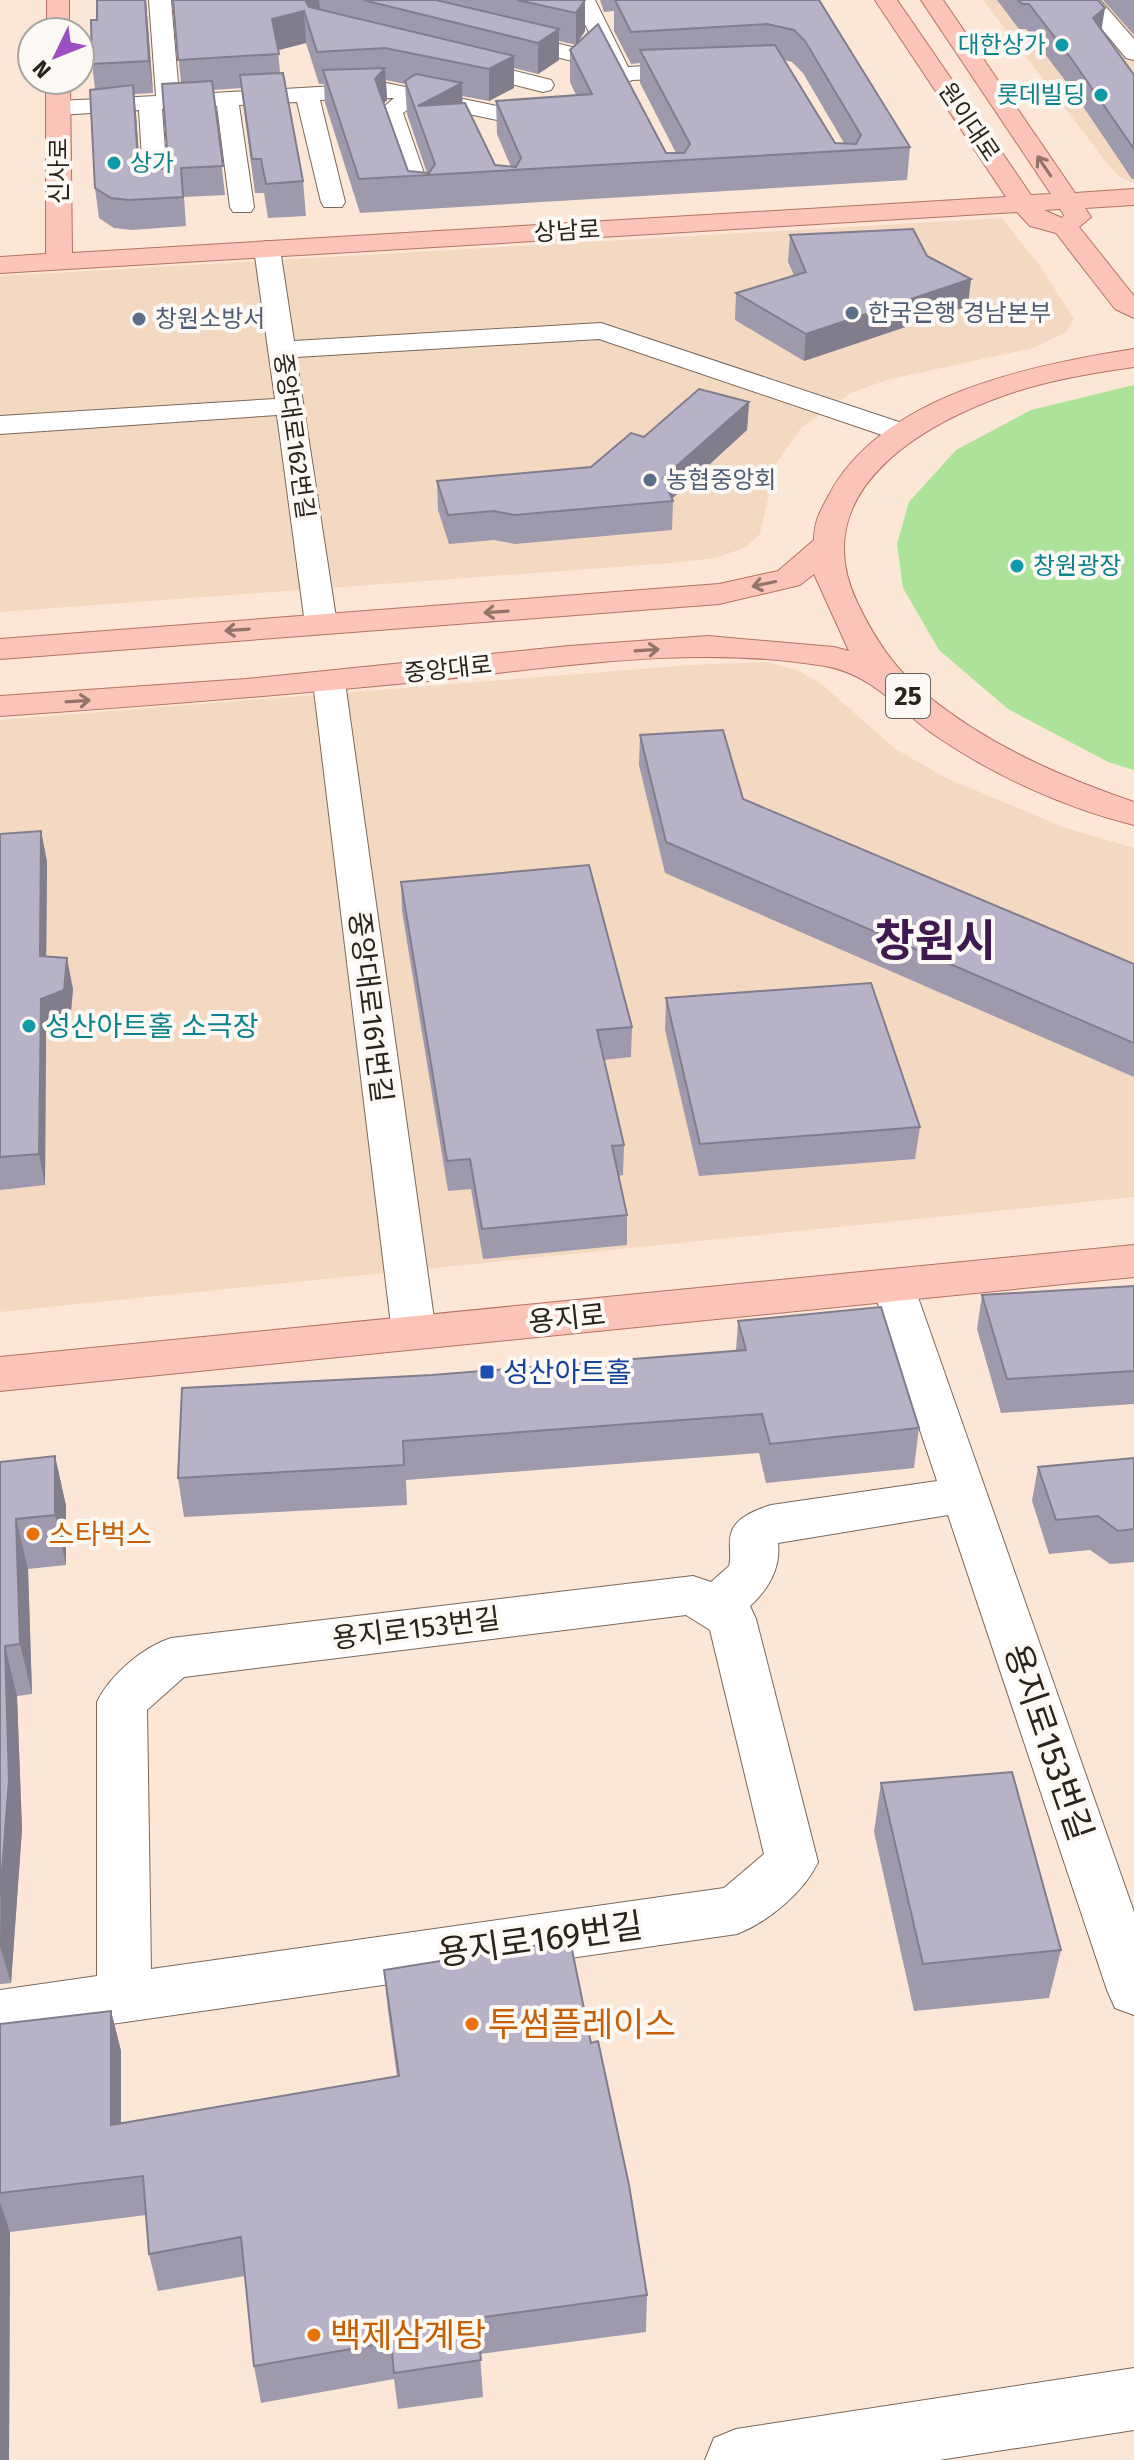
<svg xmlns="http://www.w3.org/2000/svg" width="1134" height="2460" viewBox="0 0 1134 2460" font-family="'Fira Sans','Noto Sans KR',sans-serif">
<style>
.built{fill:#f4d9c2}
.green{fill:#ace398}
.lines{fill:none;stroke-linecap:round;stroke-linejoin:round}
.minor-casing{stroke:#7b6859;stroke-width:2}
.major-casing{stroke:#b27263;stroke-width:2}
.minor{fill:#fff;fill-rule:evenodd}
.major{fill:#fcc4b8;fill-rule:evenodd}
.wall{fill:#9e99ad;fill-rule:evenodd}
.shaded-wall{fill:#817d8d}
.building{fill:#b8b2c9;stroke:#817d8d;stroke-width:2}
.oneway{stroke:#94746a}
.culture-dot{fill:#0f9aa8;stroke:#fcf8f4;stroke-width:3}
.service-dot{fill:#5c6f8a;stroke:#fcf8f4;stroke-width:3}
.transit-dot{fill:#1a4fb4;stroke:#fcf8f4;stroke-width:3}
.food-dot{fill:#e8710a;stroke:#fcf8f4;stroke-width:3}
.labels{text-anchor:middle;stroke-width:8;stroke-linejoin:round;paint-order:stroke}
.far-culture-label{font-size:24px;fill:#0d838f;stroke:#fcf8f4;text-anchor:end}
.far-street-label{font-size:24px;fill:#2b241d;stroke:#fcf8f4}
.far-service-label{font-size:24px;fill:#4e5e75;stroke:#fcf8f4;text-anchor:start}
.shield{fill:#fcf8f4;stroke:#6a645e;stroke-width:2}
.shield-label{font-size:26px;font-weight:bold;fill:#2b241d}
.street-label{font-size:28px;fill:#2b241d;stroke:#fcf8f4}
.culture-label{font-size:28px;fill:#0d838f;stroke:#fcf8f4;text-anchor:start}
.transit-label{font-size:28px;fill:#164399;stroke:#fcf8f4;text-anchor:start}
.food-label{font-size:28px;fill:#c56008;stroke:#fcf8f4;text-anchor:start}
.near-street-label{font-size:34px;fill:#2b241d;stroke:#fcf8f4}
.near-food-label{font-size:34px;fill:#c56008;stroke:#fcf8f4;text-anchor:start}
.town-label{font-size:44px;font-weight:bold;fill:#3f1a50;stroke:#fcf8f4}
</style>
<rect width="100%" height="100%" fill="#fce7d6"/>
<g class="built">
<path d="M983 0H1134V183L1121 178 1109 166Z"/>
<path d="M1002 218 1040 266 1074 319 1065 333 1033 348 887 380 851 393 801 428 776 464 760 534 746 547 716 558 671 563 0 612V276Z"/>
<path d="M766 662 797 670 823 685 894 748 944 777 1063 827 1134 848V1197L0 1312V720L691 665Z"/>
</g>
<path class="green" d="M1134 385V770L1108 762 1008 709 939 650 903 588 897 544 909 502 956 450 1031 410Z"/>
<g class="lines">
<defs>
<g id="minor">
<path d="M149 0H171L179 95 386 83 497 106 505 108 509 113 505 118 497 120 417 103 403 113 433 199 430 204H412L409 199 379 111 394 98 320 100 345 202 342 207H324L321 202 297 102 239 105 254 207 251 212H233L230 207 217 106 162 109 168 190 165 195H147L144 190 139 110 59 115 51 113 47 108 51 103 59 101 156 96Z"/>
<path d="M573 0H595L628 67 698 63 709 70 698 77 632 80 622 85 614 83Z"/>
<path d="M1078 0H1100L1134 39V60L1126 58Z"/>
<path d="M505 31 589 51 592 56 581 63 497 43 494 38 497 33Z"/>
<path d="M458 57 551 80 554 85 551 90 543 92 450 69 447 64Z"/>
<path d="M267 241 276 244 280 249 294 341 601 323 911 426 915 432 911 438 901 441 891 438 599 339 296 357 337 624 332 631 321 634 310 631 305 624 277 415 0 434V416L275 399 254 249 258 244Z"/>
<path d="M329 672 341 675 345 682 436 1333 429 1344 414 1349 399 1344 392 1333 313 682 317 675Z"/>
<path d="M893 1271 908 1275 914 1286 1134 1912V2015L1115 2008 1107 1990 948 1515 778 1543C781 1568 768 1590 750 1606L756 1619 818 1862C804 1892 768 1922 737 1934L0 2040V1990L97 1976V1702C110 1675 143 1647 171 1638L693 1576 711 1582 729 1566C732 1556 728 1544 731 1534 735 1517 756 1510 771 1505L937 1481 872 1286 878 1275ZM686 1615 710 1630 764 1854 724 1888 151 1969 147 1710 184 1677Z"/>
<path d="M1134 2368V2430L939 2460H705L714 2438 736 2429Z"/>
</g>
<g id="major">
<rect x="47" y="0" width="22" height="32"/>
<path d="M875 0H897L1031 195 1051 194 921 0H943L1075 193 1134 189V205L1085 208 1091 217 1079 227 1134 296V318L1115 309 1056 233 1030 226 1017 212 0 273V257L46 254V80H70L72 253 1006 197ZM1060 209 1064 215 1062 218 1044 210Z"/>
<path d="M1134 349V367C1098 372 1062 378 1027 388 934 416 802 486 857 602 875 640 896 671 929 697 990 746 1061 777 1134 802V825C1065 808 995 776 936 736 900 711 872 674 825 666 694 644 558 667 428 681 285 695 143 706 0 716V696L246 679 569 646 708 636 834 647 849 651 814 574 800 585 719 604 0 659V639L719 584 778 571 814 540C814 522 820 511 829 495 882 395 1031 365 1134 349Z"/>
<path d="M1134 1245V1277L0 1391V1357Z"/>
</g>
</defs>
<use href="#minor" class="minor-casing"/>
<use href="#major" class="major-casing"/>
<use href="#minor" class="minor"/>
<use href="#major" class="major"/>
</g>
<g class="wall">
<path d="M146 0 153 93 134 94 140 164 144 169H162L168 161 181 83 173 0H585V31L576 45 559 41V60L538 74 514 68V88L489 101 462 96V103L495 165 511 167 497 134 496 101 576 95 570 82V50L666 153H676L640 83V63L631 64 614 31V11L604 12 600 0H819L910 147 907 180 360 213 325 103 324 84H319L306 43 278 50 280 73 303 181 306 216 268 218 264 193H255L241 88 213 90 225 195 184 197 186 226 132 230 114 228 99 218 95 188V89L92 64 97 20ZM784 60 792 62 803 73 844 143H835ZM386 80 405 84 407 114 427 173 408 171 383 104 387 100Z"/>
<path d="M997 0H1098L1102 30 1134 75V179H1132L1070 87 1026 29H1019Z"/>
<path d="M1103 0H1134V35Z"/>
<path d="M790 235 927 256 968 306 804 361 735 320 736 293 794 275 788 262Z"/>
<path d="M749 402 747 430 672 499 673 501 672 530 515 544 494 540 449 544 438 510 437 481 591 467 644 437Z"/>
<path d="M640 735 743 799 1134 964V1077L665 873 639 765Z"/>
<path d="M41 831 47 862 46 956 73 989 70 1022 46 1030 45 1185 0 1190V834Z"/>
<path d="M401 882 632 1027 631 1057 604 1060 624 1145 623 1175 618 1176 627 1215V1245L483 1259 471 1189 448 1191 402 911Z"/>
<path d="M666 998 920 1127 915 1159 699 1176 665 1030Z"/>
<path d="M1134 1286V1404L1001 1413 977 1329 982 1295Z"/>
<path d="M738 1321 919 1428 914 1468 766 1483 759 1453 406 1480 407 1505 184 1517 178 1478 432 1375 736 1351Z"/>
<path d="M55 1456 66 1506V1565L28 1569 32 1694 17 1696 22 1829 11 1983 0 1984V1462Z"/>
<path d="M1134 1458V1562L1110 1564 1090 1550 1049 1554 1032 1501 1038 1467Z"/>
<path d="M881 1783 1061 1950 1049 1998 914 2011 874 1832Z"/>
<path d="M384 1970 591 2043 647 2295 646 2332 480 2354 483 2397 398 2409 394 2379 261 2403 254 2366 245 2276 158 2291 149 2254 146 2215 10 2232 9 2460H0V2024L111 2011 121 2051V2123L397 2076 388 2010Z"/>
</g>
<g class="shaded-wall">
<path d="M145 0H146L153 93 149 61Z"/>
<path d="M304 0H319L321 20Z"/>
<path d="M585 0V31L576 45V13Z"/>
<path d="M1105 8 1101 33 1093 18Z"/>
<path d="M304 11 306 43 275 51 272 19Z"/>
<path d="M559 29V60L538 74V43Z"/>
<path d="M514 56V88L489 101V69Z"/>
<path d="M385 68 387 100 376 112 375 79Z"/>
<path d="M462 83 463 116 418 106Z"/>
<path d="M133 85 136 113 141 192 138 163Z"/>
<path d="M971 279 968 306 804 361 806 334Z"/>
<path d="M749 402 747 430 669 501 663 478Z"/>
<path d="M41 831 47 862 46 987 40 956Z"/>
<path d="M67 958 73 989 70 1022 46 1030 45 1185 39 1154 41 999Z"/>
<path d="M55 1456 66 1506V1565L55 1515Z"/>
<path d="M16 1519 28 1569 32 1694 20 1644Z"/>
<path d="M5 1646 17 1696 22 1829 11 1983 0 1946Z"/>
<path d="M111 2011 121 2051V2164L111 2125Z"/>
<path d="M0 2202 10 2232 9 2460H0Z"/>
</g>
<g class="building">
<path d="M97 0H145L149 61 92 64 91 20H97Z"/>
<path d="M173 0H305L309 7 514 56 489 69 385 48 317 52 304 11 272 19 279 54 178 60Z"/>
<path d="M363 0H436L559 29 538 43Z"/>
<path d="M517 0H585L576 13Z"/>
<path d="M615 0H819L910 147 359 179 323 70 385 68 375 79 408 171 429 173 435 164 405 81 416 74 462 83 418 106 465 103 495 165 516 167 521 158 496 101 592 94 570 50 598 24 666 153H684L690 144 640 50 775 45 835 143 856 144 861 135 805 41 794 30 767 24 631 32Z"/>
<path d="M1018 0H1098L1105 8 1093 18 1134 75V149L1073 61 1029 4H1022Z"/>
<path d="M283 73 303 181 266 184 261 159H252L240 75Z"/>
<path d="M212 81 223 166 181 168 183 197 129 200 111 198 95 188 90 90 133 85 138 163 144 169H162L168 161 162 84Z"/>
<path d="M913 229 927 256 971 279 806 334 736 293 806 272 790 235Z"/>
<path d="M699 389 749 402 663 478 673 501 514 515 494 511 448 515 437 481 591 467 631 433 644 437Z"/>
<path d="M723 730 743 799 1134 964V1043L666 842 640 735Z"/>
<path d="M41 831 40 956 67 958 64 990 41 999 39 1154 0 1157V834Z"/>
<path d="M589 865 632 1027 597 1030 624 1145 612 1146 627 1215 482 1229 470 1159 447 1161 401 882Z"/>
<path d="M871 983 920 1127 700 1144 666 998Z"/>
<path d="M1134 1286V1371L1007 1379 982 1295Z"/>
<path d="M881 1307 919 1428 770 1444 762 1414 403 1441 404 1465 178 1478 182 1388 432 1375 746 1350 738 1321Z"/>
<path d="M55 1456V1515L16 1519 20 1644 5 1646 9 1780 0 1897V1462Z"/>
<path d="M1134 1458V1529L1118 1531 1098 1516 1056 1520 1038 1467Z"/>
<path d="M1012 1772 1061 1950 923 1964 881 1783Z"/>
<path d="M570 1940 591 2043 598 2041 629 2185 647 2295 476 2318 481 2360 394 2373 391 2342 254 2366 241 2237 149 2254 143 2176 0 2193V2024L111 2011V2125L399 2076 384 1970Z"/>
</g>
<defs><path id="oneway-shaft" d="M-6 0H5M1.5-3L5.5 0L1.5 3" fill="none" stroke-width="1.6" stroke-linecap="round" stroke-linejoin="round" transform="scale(2)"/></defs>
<g class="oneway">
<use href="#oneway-shaft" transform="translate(1044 166) rotate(-124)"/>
<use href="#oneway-shaft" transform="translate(764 584) rotate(168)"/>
<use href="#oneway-shaft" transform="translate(496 612) rotate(176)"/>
<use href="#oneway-shaft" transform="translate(237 630) rotate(176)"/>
<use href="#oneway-shaft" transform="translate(647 650) rotate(-4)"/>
<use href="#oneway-shaft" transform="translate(78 701) rotate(-4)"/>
</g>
<g class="culture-dot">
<circle cx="1062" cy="45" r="8"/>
<circle cx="1101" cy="95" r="8"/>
<circle cx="114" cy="163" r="8"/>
<circle cx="1017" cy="566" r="8"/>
<circle cx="29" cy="1026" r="8"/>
</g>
<g class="service-dot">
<circle cx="852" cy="313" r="8"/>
<circle cx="139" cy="319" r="8"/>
<circle cx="650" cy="480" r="8"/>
</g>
<rect class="transit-dot" x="479" y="1364" width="16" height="16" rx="4"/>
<g class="food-dot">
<circle cx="33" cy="1534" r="8"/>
<circle cx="472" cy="2024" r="8"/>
<circle cx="314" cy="2335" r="8"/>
</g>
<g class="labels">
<g class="far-culture-label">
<text x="1046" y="53">대한상가</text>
<text x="1085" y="103">롯데빌딩</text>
<text x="130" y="171" text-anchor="start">상가</text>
<text x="1033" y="574" text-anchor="start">창원광장</text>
</g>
<g class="far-street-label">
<text transform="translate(969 122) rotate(56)" y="8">원이대로</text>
<text transform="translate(59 171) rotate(-90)" y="8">신사로</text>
<text transform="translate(567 231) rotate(-3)" y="8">상남로</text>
<text transform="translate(294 436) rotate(82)" y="8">중앙대로162번길</text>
<text transform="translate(448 669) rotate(-6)" y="8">중앙대로</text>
</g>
<g class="far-service-label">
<text x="868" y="321">한국은행 경남본부</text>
<text x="155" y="327">창원소방서</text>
<text x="666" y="488">농협중앙회</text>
</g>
<rect class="shield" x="886" y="674" width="44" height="44" rx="6"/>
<g class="shield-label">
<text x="908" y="705">25</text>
</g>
<g class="street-label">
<text transform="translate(371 1007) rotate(83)" y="10">중앙대로161번길</text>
<text transform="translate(567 1318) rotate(-6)" y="10">용지로</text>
<text transform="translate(416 1628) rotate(-7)" y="10">용지로153번길</text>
</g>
<g class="culture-label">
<text x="45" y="1036">성산아트홀 소극장</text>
</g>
<g class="transit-label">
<text x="503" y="1382">성산아트홀</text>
</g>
<g class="food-label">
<text x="49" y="1544">스타벅스</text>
</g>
<g class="near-street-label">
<text transform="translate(1049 1742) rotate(71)" y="12">용지로153번길</text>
<text transform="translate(540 1939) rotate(-8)" y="12">용지로169번길</text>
</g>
<g class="near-food-label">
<text x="488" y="2036">투썸플레이스</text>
<text x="330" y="2347">백제삼계탕</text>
</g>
<g class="town-label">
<text x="935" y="956">창원시</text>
</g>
</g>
<g transform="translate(56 56) rotate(227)"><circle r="38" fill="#fcf8f4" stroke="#a8a39e" stroke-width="2"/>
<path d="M0-6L14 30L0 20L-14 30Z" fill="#9c4fc0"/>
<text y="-12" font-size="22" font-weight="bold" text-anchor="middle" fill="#2b241d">N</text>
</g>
</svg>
